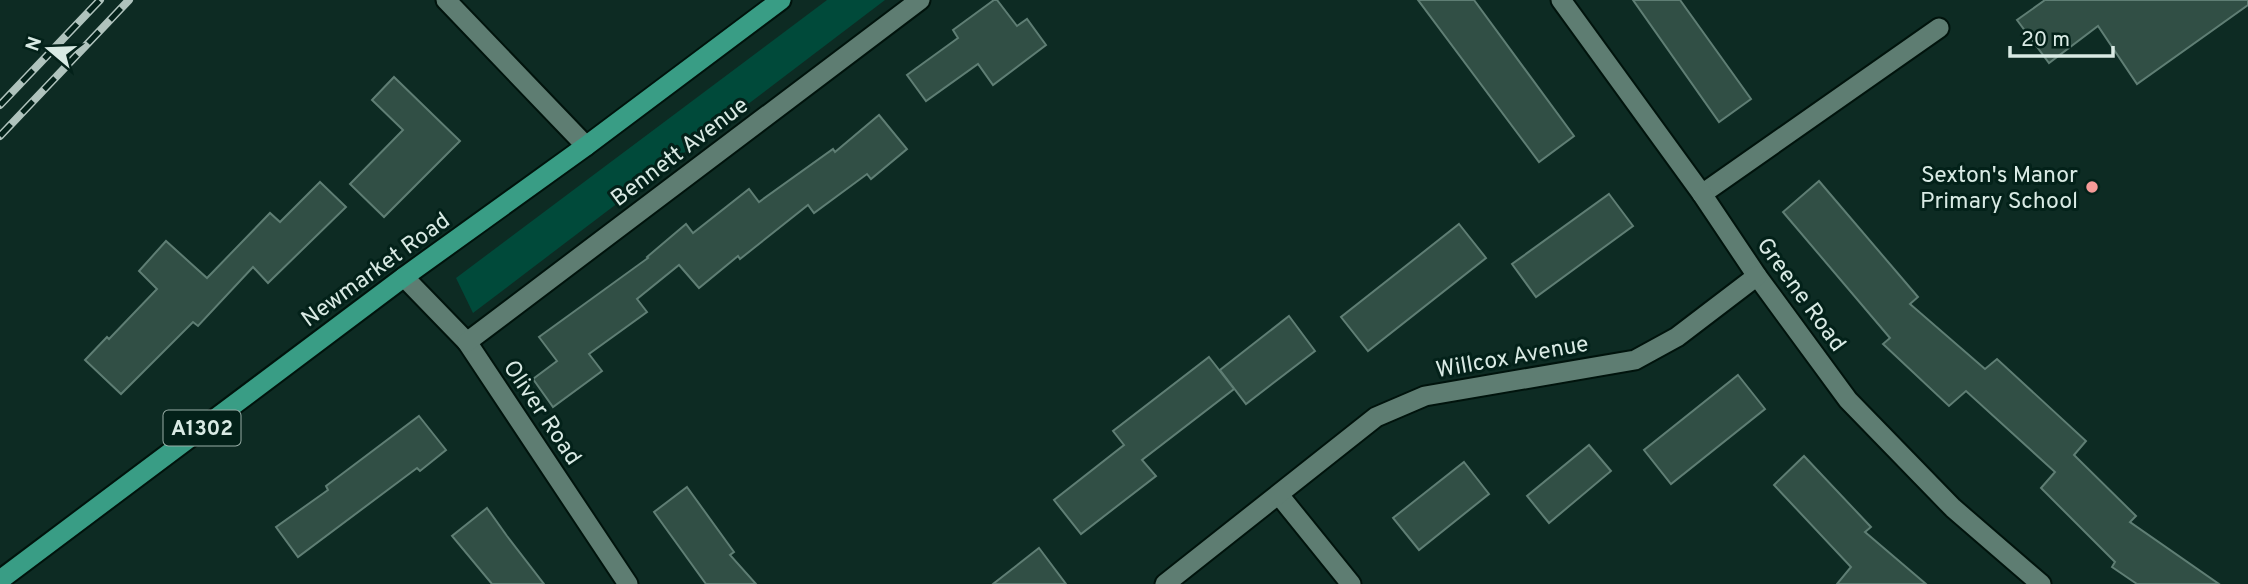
<svg xmlns="http://www.w3.org/2000/svg" width="2248" height="584" viewBox="0 0 2248 584" font-family="Overpass,sans-serif">
<style>
.green{fill:#004a3a}
.building{fill:#314f45;stroke:#5f7e74;stroke-width:2}
.lines{fill:none;stroke-linecap:round;stroke-linejoin:round}
.service-casing{stroke:#00130c;stroke-width:23}
.minor-casing{stroke:#00130c;stroke-width:23}
.primary-casing{stroke:#00130c;stroke-width:23}
.service{stroke:#5e7d72;stroke-width:19}
.minor{stroke:#5e7d72;stroke-width:19}
.primary{stroke:#399d85;stroke-width:19}
.rail-casing{stroke:#b0c3bd;stroke-width:8}
.rail{stroke:#032119;stroke-width:5;stroke-dasharray:16;stroke-linecap:butt}
.poi-dot{fill:#f59b98;stroke:#032119;stroke-width:2.5}
.labels{text-anchor:middle;stroke-width:6;stroke-linejoin:round;paint-order:stroke}
.shield{fill:#032119;stroke:#99aea7;stroke-width:2}
.shield-label{font-size:21px;font-weight:bold;fill:#d9eae4}
.street-label{font-size:23px;fill:#d9eae4;stroke:#032119}
.poi-label{font-size:23px;fill:#d9eae4;stroke:#032119;text-anchor:end}
</style>
<rect width="100%" height="100%" fill="#0d2b23"/>
<path class="green" d="M827 0H885L473 313 456 278Z"/>
<g class="building">
<path d="M994 0H997L1017 26 1027 19 1046 45 993 85 978 64 926 101 907 75 958 38 953 30Z"/>
<path d="M1418 0H1474L1574 136 1539 162Z"/>
<path d="M1633 0H1680L1751 99 1719 122Z"/>
<path d="M2045 0H2248V5L2137 84 2098 26 2049 63 2017 20Z"/>
<path d="M394 77 460 141 384 217 350 184 403 130 372 100Z"/>
<path d="M879 115 907 149 871 179 867 174 814 213 808 205 740 259 738 256 699 288 679 265 637 299 647 312 589 354 602 371 553 407 533 379 557 361 539 337 648 258 647 257 686 224 693 233 749 189 759 202 833 149 835 152Z"/>
<path d="M1819 181 1918 297 1910 304 1985 369 1997 359 2086 441 2074 455 2136 516 2130 522 2219 584H2137L2112 567 2115 562 2041 488 2055 472 1966 391 1949 406 1883 344 1890 338 1783 212Z"/>
<path d="M320 182 346 207 268 283 253 267 198 326 193 322 121 394 85 360 107 337 109 339 157 289 139 271 166 241 207 278 270 213 280 222Z"/>
<path d="M1609 194 1633 226 1536 297 1512 264Z"/>
<path d="M1459 224 1486 258 1368 351 1341 317Z"/>
<path d="M1289 316 1315 351 1246 404 1220 370Z"/>
<path d="M1209 357 1234 389 1142 460 1156 476 1081 534 1054 500 1124 445 1113 431Z"/>
<path d="M1738 375 1765 409 1671 484 1644 450Z"/>
<path d="M419 416 446 450 420 471 417 468 298 557 276 527 328 490 326 486Z"/>
<path d="M1589 445 1611 471 1549 523 1527 496Z"/>
<path d="M1804 456 1871 527 1865 532 1926 584H1837L1851 567 1774 485Z"/>
<path d="M1464 462 1489 494 1419 550 1393 518Z"/>
<path d="M687 487 734 552 730 555 756 584H706L654 512Z"/>
<path d="M487 508 507 536 544 584H492L452 536Z"/>
<path d="M1039 548 1066 584H993Z"/>
</g>
<g class="lines">
<defs>
<g id="service">
<path d="M446 0 586 146"/>
<path d="M1702 194 1939 28"/>
</g>
<g id="minor">
<path d="M1561 0 1702 194 1757 276 1848 400 1953 508 2041 584"/>
<path d="M404 277 467 342 628 584"/>
<path d="M467 342 920 0"/>
<path d="M1279 495 1351 584"/>
<path d="M1165 584 1376 417 1425 396 1635 360 1677 337 1757 276"/>
</g>
<path id="primary" d="M0 580 404 277 586 146 781 0"/>
</defs>
<use href="#service" class="service-casing"/>
<use href="#minor" class="minor-casing"/>
<use href="#primary" class="primary-casing"/>
<use href="#service" class="service"/>
<use href="#minor" class="minor"/>
<use href="#primary" class="primary"/>
<defs>
<g id="rail">
<path d="M0 105 100 0"/>
<path d="M0 136 129 0"/>
</g>
</defs>
<use href="#rail" class="rail-casing"/>
<use href="#rail" class="rail"/>
</g>
<circle class="poi-dot" cx="2092" cy="187" r="7"/>
<g class="labels">
<rect class="shield" x="163.5" y="410.5" width="77" height="35" rx="5"/>
<g class="shield-label">
<text x="202" y="435">A1302</text>
</g>
<g class="street-label">
<text transform="translate(679 151) rotate(-37)" y="8">Bennett Avenue</text>
<text transform="translate(375 269) rotate(-36)" y="8">Newmarket Road</text>
<text transform="translate(1802 294) rotate(54)" y="8">Greene Road</text>
<text transform="translate(1512 356) rotate(-10)" y="8">Willcox Avenue</text>
<text transform="translate(543 412) rotate(56)" y="8">Oliver Road</text>
</g>
<g class="poi-label">
<text x="2078" y="182">Sexton's Manor<tspan x="2078" dy="26">Primary School</tspan></text>
</g>
</g>
<g transform="translate(49 49) rotate(289)" stroke="#032119" stroke-width="5" paint-order="stroke">
<path d="M0-5L12 26L0 18L-12 26Z" fill="#d9eae4"/>
<text y="-10" font-size="19" font-weight="bold" text-anchor="middle" fill="#d9eae4">N</text>
</g>
<path d="M2010 46v10h103v-10" fill="none" stroke="#d9eae4" stroke-width="3.5"/>
<text x="2021" y="46" font-size="21" fill="#d9eae4" stroke="#032119" stroke-width="5" paint-order="stroke">20 m</text>
</svg>
